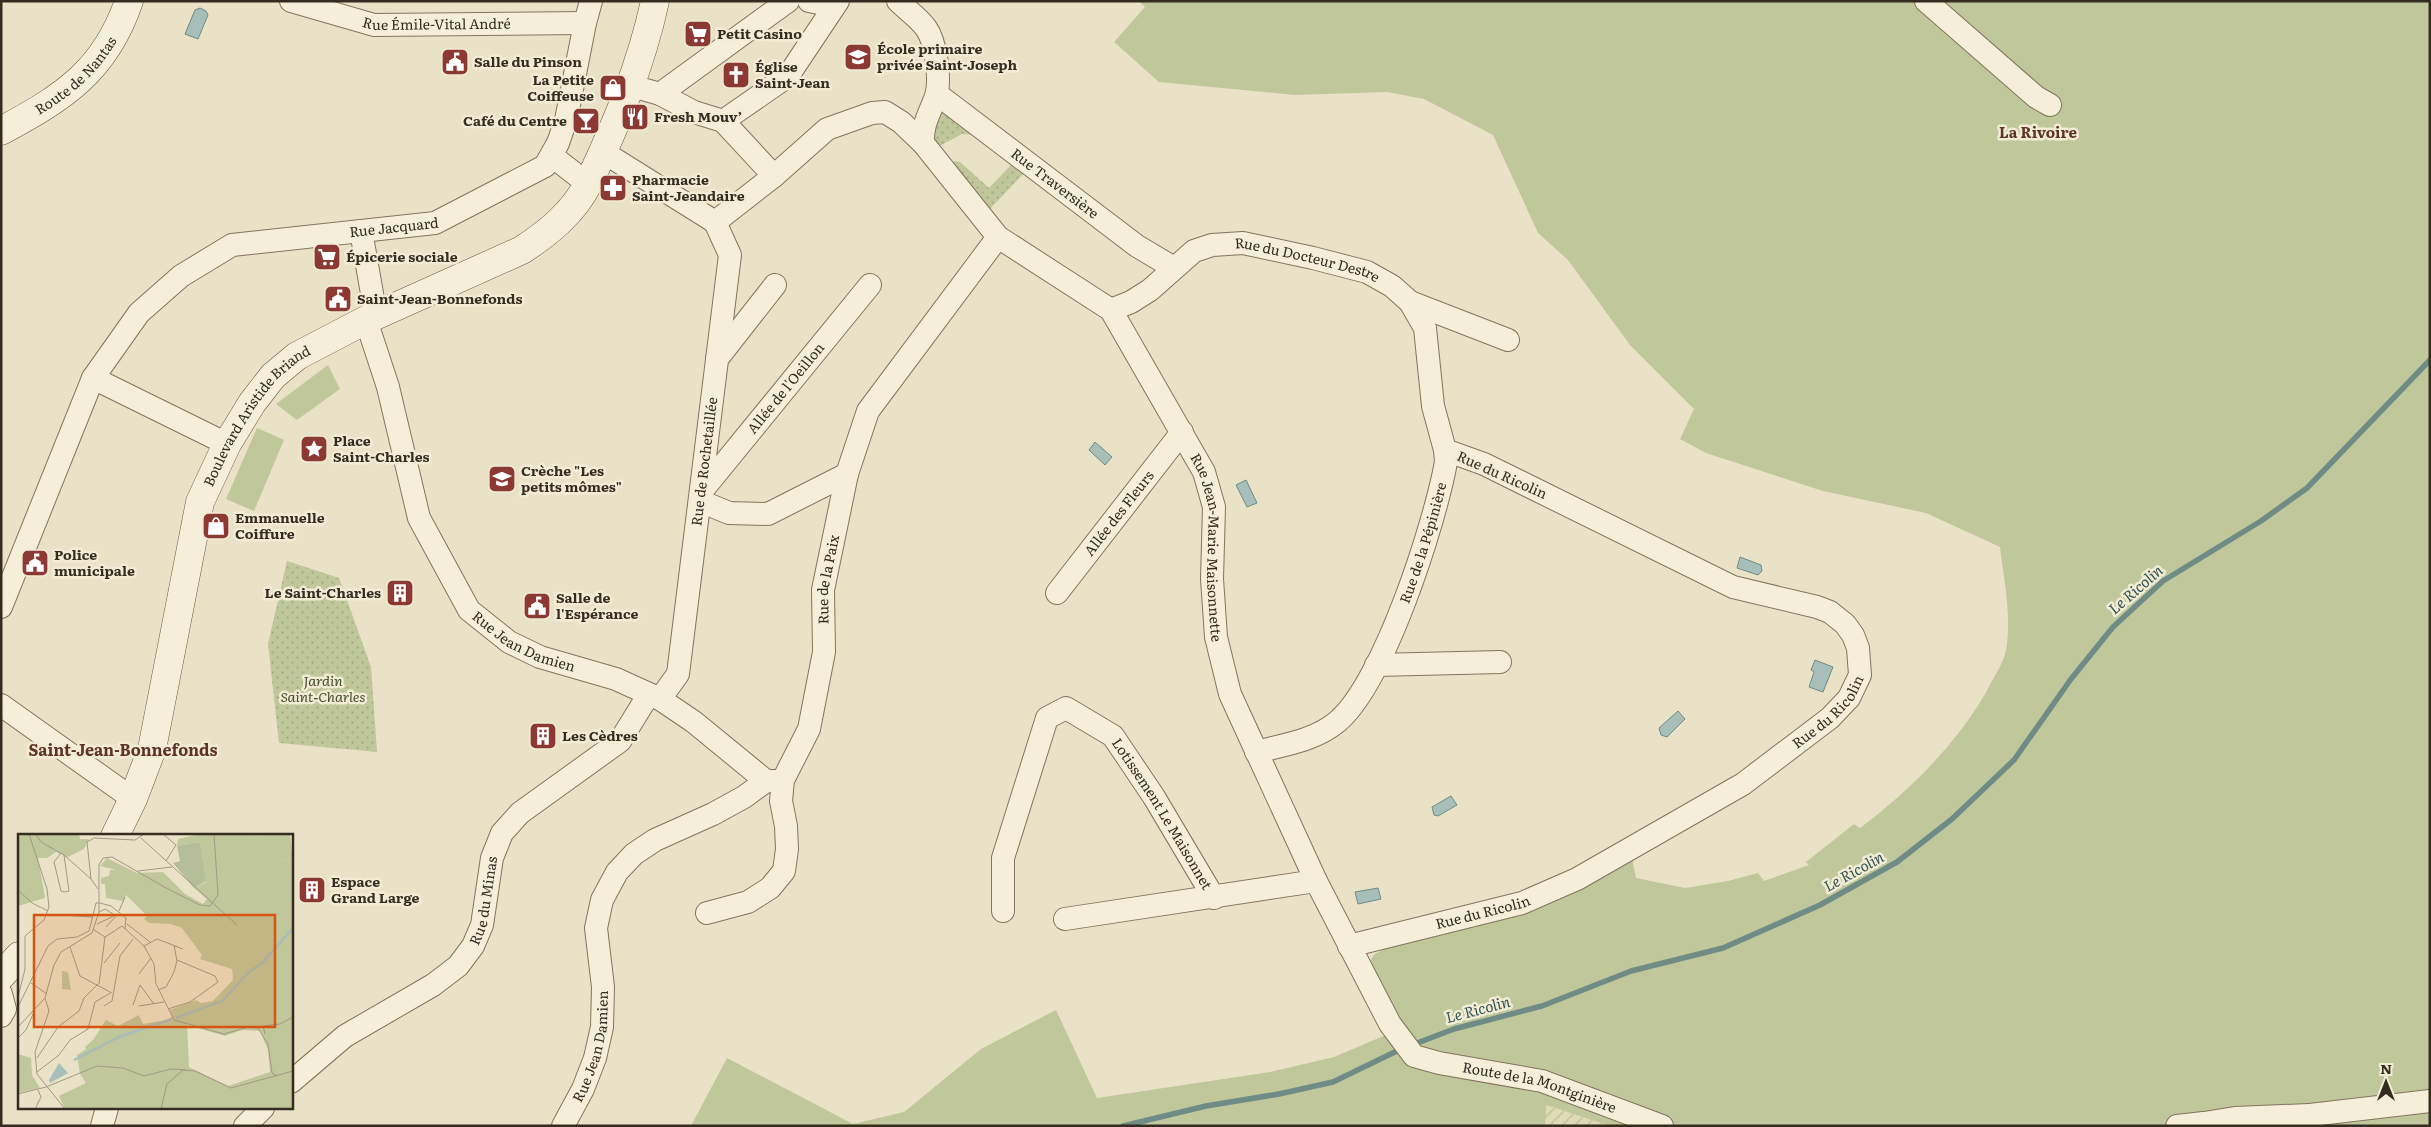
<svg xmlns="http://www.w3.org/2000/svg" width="2431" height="1127" viewBox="0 0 2431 1127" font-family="Literata,serif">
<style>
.farmland{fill:url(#farmland-furrows)}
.green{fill:#bfc79b}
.garden{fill:url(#garden-dots)}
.water{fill:#a7beb9;stroke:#6f8b86}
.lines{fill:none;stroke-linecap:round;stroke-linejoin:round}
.stream{stroke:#6f8b86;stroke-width:5.5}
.street-casing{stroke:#83745e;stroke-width:24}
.secondary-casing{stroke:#655641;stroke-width:29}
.street{stroke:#f5efd9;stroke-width:22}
.secondary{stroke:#f5efd9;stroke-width:28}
.labels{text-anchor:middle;stroke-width:5;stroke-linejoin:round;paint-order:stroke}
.street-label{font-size:14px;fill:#352c20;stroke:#f2ecd5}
.poi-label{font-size:14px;font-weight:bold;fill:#352c20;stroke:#f2ecd5;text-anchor:start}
.park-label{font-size:14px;font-style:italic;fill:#434f29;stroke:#f2ecd5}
.neighbourhood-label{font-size:15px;font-weight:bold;fill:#5d3424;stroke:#f2ecd5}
.water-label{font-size:15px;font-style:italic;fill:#315353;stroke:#f2ecd5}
.quarter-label{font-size:16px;font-weight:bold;fill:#5d3424;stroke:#f2ecd5}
.inset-river{fill:none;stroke:#a7beb9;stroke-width:2.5}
.inset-road{fill:none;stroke:#a29984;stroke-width:1}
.view{fill:#d6540e;fill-opacity:0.15;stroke:#d6540e;stroke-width:2.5}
.inset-edge{fill:none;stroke:#352c20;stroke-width:2.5}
</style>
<defs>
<pattern id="farmland-furrows" width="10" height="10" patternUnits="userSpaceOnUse" patternTransform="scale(1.25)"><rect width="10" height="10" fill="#dfdbb4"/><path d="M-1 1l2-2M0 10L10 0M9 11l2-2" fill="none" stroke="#c0bc9a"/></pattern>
<pattern id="garden-dots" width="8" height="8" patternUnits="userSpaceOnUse" patternTransform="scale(1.25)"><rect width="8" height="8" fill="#bfc79b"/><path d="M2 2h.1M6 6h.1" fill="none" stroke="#a5ab85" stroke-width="1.8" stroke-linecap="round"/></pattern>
</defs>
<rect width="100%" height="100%" fill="#eae2c6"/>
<path class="farmland" d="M1545 1105 1610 1126H1545Z"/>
<g class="green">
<path d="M1139 1H2430V1126H1610L1546 1105 1545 1126H691L727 1058 853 1124 904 1112 981 1049 1056 1010 1097 1098 1270 1072 1334 1057 1400 1029 1367 965 1375 954 1390 946 1632 858 1636 878 1685 888 1728 881 1758 873 1764 881 1809 865 1806 862 1854 824 1860 828C1911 790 1963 738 1992 681 1997 672 2004 661 2006 650 2012 616 2004 581 2000 547L1926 513 1823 491 1706 453 1680 439 1694 409 1630 345 1568 260 1538 233 1493 135 1424 99 1387 92 1295 95 1159 82 1114 42 1145 7Z"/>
<path d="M328 365 340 389 297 420 276 404Z"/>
<path d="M257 428 284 440 254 511 226 499Z"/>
</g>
<g class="garden">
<path d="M939 108 976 135 962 134 938 147 931 137Z"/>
<path d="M955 161 960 162 989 188 1014 162 1026 171 987 212 950 164Z"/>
<path d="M287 561 339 578 371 667 377 752 279 743 268 644Z"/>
</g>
<g class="water">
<path d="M200 8 206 11 208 15 198 39 185 34 195 10Z"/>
<path d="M1095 442 1112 457 1105 465 1089 450Z"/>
<path d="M1246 480 1257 503 1247 507 1236 485Z"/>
<path d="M1740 557 1761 565 1762 571 1758 575 1737 568Z"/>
<path d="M1815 660 1833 667 1823 692 1809 687 1814 672 1811 670Z"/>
<path d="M1678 711 1685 719 1667 737 1661 735 1659 728Z"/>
<path d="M1451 796 1457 805 1438 816 1434 815 1432 807Z"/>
<path d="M1378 888 1381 899 1358 904 1355 892Z"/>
</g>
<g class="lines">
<g class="stream">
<path d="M1412 1045 1454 1029 1542 1006 1631 971 1723 948 1820 905 1897 862 1952 819 2014 760 2071 679 2113 627 2163 581 2261 521 2307 488 2430 360"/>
<path d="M1123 1126 1206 1106 1279 1094 1333 1082 1403 1048"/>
</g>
<defs>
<g id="street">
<path id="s1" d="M291 1 374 25 585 23"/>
<path d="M809 1 819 3 824 1"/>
<path d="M898 1C907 10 919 18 926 28 936 42 941 79 936 96 930 113 922 124 923 143"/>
<path d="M1926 1 2036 97 2050 105"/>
<path d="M632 86 660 94 788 1"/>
<path d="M660 94 694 112 723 121 774 176"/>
<path id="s2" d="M937 94 1137 246 1174 268"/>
<path d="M723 121 788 76 838 1"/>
<path id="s3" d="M603 152 715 222 774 176 827 129 872 113 885 112 901 122 923 143 998 237 1111 310 1204 472 1214 507 1212 579 1216 637 1230 694 1316 881 1390 1024 1414 1056 1439 1063 1542 1081 1662 1126"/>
<path d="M552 156 588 184"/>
<path d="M361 231 376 316"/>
<path id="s4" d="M1111 310 1131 302 1150 290 1194 251 1212 245 1243 243 1313 258 1367 272 1392 286 1410 302 1508 340"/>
<path id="s5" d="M366 320 388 387 419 518 469 610 509 642 540 657 616 679 660 699 694 722 766 781"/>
<path d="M717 359 775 285"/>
<path d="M93 378 227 444"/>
<path id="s6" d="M701 492 870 285"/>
<path d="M700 501 729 513 768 514 847 474"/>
<path id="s7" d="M1057 593 1182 432"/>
<path id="s8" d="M1 607 93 378 139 313 181 276 232 245 435 223 545 166 558 143 566 120 585 23 591 1"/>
<path d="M1376 665 1500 662"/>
<path id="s9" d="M660 699 678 674 730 255 715 222"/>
<path d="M1 705 133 799"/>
<path id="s10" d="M1256 752C1283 745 1314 741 1337 722 1384 683 1435 523 1446 462L1445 450 1433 406 1425 328 1410 302"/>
<path id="s11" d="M1003 911V858L1047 718 1066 708 1113 736 1154 797 1214 898"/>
<path id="s12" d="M707 913 748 902 770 888 784 871 787 849 786 826 781 801 783 780 809 729 824 652 823 590 847 474 868 411 998 237"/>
<path d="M1065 919 1316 881"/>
<path id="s13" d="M1349 946 1522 903 1577 879 1743 784 1830 718 1849 698 1860 675 1858 648 1853 635 1845 624 1830 612 1817 607 1733 587 1484 464 1445 450"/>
<path d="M1 994 5 1009 1 1016"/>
<path id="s14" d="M291 1082 345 1036 433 985 458 966 473 946 482 925 492 858 502 833 520 813 620 741 649 694"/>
<path d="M2204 1123 2235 1118 2310 1115"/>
<path d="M102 1126 107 1108"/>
<path d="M245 1126 263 1108"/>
<path id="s15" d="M563 1126 583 1089 595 1058 602 1027 603 987 596 928 602 900 617 872 634 854 655 840 713 814 744 797 766 781H779"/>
<path d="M2177 1126 2204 1123 2218 1126"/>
<path d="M2312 1126 2310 1115 2430 1101"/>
</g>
<g id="secondary">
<path id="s16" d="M1 131C64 97 105 71 129 1"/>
<path id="s17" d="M115 836 133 799 152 749 200 502 227 444 252 403 273 376 297 356 366 320 522 250C548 233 573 213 588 184 616 125 641 66 655 1"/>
<path d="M1 976 19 956"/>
</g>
</defs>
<use href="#street" class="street-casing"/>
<use href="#secondary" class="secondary-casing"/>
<use href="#street" class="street"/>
<use href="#secondary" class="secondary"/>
</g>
<defs>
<symbol id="supermarket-square" viewBox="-11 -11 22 22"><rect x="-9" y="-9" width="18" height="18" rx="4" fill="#8c3934" stroke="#f2ecd5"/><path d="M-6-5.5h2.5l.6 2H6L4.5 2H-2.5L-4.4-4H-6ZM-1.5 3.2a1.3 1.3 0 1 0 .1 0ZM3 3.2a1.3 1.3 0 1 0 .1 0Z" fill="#fff"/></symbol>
<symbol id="school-square" viewBox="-11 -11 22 22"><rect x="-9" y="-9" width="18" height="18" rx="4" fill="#8c3934" stroke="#f2ecd5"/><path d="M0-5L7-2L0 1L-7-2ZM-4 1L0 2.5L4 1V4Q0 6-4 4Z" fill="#fff"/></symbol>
<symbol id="civic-square" viewBox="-11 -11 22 22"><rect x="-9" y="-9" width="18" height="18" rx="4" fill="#8c3934" stroke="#f2ecd5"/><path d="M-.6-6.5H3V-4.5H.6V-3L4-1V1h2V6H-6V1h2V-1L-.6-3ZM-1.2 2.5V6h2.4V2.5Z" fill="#fff"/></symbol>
<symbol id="church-square" viewBox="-11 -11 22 22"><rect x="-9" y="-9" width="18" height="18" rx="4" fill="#8c3934" stroke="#f2ecd5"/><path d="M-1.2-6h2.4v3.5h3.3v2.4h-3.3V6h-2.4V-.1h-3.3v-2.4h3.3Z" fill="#fff"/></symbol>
<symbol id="shop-square" viewBox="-11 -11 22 22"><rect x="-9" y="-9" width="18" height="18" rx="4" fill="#8c3934" stroke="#f2ecd5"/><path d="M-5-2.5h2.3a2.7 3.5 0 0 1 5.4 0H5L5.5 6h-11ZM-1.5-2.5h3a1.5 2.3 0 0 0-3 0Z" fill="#fff"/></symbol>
<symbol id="restaurant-square" viewBox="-11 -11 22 22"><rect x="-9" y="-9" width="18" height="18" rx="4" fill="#8c3934" stroke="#f2ecd5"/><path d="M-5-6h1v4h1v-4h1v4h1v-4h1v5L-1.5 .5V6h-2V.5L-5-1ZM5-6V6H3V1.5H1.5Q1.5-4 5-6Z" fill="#fff"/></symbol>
<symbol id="bar-square" viewBox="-11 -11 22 22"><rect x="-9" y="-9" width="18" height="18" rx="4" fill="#8c3934" stroke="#f2ecd5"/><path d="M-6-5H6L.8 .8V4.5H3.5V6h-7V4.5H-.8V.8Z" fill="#fff"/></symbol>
<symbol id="pharmacy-square" viewBox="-11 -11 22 22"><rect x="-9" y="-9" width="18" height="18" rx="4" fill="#8c3934" stroke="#f2ecd5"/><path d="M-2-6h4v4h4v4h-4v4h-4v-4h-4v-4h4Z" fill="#fff"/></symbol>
<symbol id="sight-square" viewBox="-11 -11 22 22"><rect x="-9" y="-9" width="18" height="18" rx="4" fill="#8c3934" stroke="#f2ecd5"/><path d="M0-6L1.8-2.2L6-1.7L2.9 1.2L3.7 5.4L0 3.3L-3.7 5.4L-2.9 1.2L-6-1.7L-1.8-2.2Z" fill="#fff"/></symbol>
<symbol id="building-square" viewBox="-11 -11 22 22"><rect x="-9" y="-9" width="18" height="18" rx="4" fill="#8c3934" stroke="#f2ecd5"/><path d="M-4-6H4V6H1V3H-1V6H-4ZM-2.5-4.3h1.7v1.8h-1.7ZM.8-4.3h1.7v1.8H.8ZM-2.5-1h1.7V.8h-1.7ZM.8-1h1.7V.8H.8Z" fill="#fff"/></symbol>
</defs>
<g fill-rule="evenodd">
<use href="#supermarket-square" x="682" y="18" width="32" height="32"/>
<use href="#school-square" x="842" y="41" width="32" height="32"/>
<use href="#civic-square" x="439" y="46" width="32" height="32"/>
<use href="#church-square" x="720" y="59" width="32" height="32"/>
<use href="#shop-square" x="597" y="72" width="32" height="32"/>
<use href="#restaurant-square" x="619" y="101" width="32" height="32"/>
<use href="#bar-square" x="570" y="105" width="32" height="32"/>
<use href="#pharmacy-square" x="597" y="172" width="32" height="32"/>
<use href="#supermarket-square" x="311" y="241" width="32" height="32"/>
<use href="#civic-square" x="322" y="283" width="32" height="32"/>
<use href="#sight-square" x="298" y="433" width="32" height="32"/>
<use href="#school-square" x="486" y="463" width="32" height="32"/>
<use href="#shop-square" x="200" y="510" width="32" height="32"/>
<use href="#civic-square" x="19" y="547" width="32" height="32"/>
<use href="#building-square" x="384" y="577" width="32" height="32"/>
<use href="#civic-square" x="521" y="590" width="32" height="32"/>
<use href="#building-square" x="527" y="720" width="32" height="32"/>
<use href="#building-square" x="296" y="874" width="32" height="32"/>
</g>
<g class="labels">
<g class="street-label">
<text dy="5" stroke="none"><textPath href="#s1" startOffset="149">Rue Émile-Vital André</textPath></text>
<text dy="5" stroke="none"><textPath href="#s16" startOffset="94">Route de Nantas</textPath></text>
<text dy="5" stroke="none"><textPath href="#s2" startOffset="148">Rue Traversière</textPath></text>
<text dy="5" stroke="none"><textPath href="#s8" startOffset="605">Rue Jacquard</textPath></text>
<text dy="5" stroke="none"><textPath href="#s4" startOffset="219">Rue du Docteur Destre</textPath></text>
<text dy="5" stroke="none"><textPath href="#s6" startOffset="134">Allée de l'Oeillon</textPath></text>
<text dy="5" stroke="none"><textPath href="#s17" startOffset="451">Boulevard Aristide Briand</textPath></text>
<text dy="5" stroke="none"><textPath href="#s9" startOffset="245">Rue de Rochetaillée</textPath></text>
<text transform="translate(1502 475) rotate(24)" y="5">Rue du Ricolin</text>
<text dy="5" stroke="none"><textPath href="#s7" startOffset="101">Allée des Fleurs</textPath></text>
<text dy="5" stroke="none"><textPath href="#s10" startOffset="288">Rue de la Pépinière</textPath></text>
<text dy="5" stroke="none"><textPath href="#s3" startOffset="905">Rue Jean-Marie Maisonnette</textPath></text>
<text dy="5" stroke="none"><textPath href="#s12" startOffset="391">Rue de la Paix</textPath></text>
<text dy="5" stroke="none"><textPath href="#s5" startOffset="374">Rue Jean Damien</textPath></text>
<text dy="5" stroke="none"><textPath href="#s13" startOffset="542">Rue du Ricolin</textPath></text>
<text dy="5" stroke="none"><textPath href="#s11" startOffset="368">Lotissement Le Maisonnet</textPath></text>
<text dy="5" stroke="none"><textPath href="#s14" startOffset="276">Rue du Minas</textPath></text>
<text dy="5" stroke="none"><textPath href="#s13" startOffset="138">Rue du Ricolin</textPath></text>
<text dy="5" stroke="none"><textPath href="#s15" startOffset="86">Rue Jean Damien</textPath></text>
<text dy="5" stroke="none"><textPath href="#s3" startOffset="1591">Route de la Montginière</textPath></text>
</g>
<g class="poi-label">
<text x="717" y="39">Petit Casino</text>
<text x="877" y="54">École primaire<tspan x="877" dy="16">privée Saint-Joseph</tspan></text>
<text x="474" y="67">Salle du Pinson</text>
<text x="755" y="72">Église<tspan x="755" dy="16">Saint-Jean</tspan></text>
<text x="594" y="85" text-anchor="end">La Petite<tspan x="594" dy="16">Coiffeuse</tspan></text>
<text x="654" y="122">Fresh Mouv’</text>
<text x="567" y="126" text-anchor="end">Café du Centre</text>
<text x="632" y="185">Pharmacie<tspan x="632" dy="16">Saint-Jeandaire</tspan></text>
<text x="346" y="262">Épicerie sociale</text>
<text x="357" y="304">Saint-Jean-Bonnefonds</text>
<text x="333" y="446">Place<tspan x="333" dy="16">Saint-Charles</tspan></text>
<text x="521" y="476">Crèche "Les<tspan x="521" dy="16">petits mômes"</tspan></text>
<text x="235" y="523">Emmanuelle<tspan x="235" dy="16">Coiffure</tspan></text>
<text x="54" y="560">Police<tspan x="54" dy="16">municipale</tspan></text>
<text x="381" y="598" text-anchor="end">Le Saint-Charles</text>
<text x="556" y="603">Salle de<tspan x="556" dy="16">l'Espérance</tspan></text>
<text x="562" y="741">Les Cèdres</text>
<text x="331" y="887">Espace<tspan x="331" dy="16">Grand Large</tspan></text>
</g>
<g class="park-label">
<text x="323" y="686">Jardin<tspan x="323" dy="16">Saint-Charles</tspan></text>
</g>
<g class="neighbourhood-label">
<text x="2038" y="138">La Rivoire</text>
</g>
<g class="water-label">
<text transform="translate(2136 590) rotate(-41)" y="5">Le Ricolin</text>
<text transform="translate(1854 872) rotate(-29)" y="5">Le Ricolin</text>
<text transform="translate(1478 1010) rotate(-15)" y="5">Le Ricolin</text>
</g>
<g class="quarter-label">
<text x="123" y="756">Saint-Jean-Bonnefonds</text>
</g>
</g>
<g transform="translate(18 834)">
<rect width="275" height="275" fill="#eae2c6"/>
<path d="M0 0H61L62 5H71L66 15 50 23 38 18 29 24H20L27 64 0 72ZM182 0H233L262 24 275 29V275H47L41 262 68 249 62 240 59 221 68 215 67 213 75 206 88 186 100 192 121 181 125 190 148 186 154 183 152 176 178 166 183 169 195 167 215 146 214 135 182 125 184 121 164 94 153 90 131 89 126 85 129 82 108 61 105 67 88 64 87 50H83V44L91 42 92 36H98L82 32 89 24 119 39 145 38 167 60 185 70 189 65 176 54 188 48 182 8 159 12 160 5ZM169 191 207 202 224 196 242 197 250 216 252 238 210 252 171 233ZM0 220 13 224 14 241 22 254 0 259Z" fill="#bfc79b" fill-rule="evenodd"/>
<path d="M233 0H272L275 29 262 24Z" fill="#bfc79b"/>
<path d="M182 8 188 47 176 54 155 29 162 27 159 12Z" fill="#b6bd99"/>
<path d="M44 137 50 138 53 156 44 155Z" fill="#bfc79b"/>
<path d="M41 229 50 239 32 249 31 246Z" fill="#a7beb9"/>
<path class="inset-river" d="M158 184 204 167 230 139 244 129 275 94M56 226 101 203 154 185"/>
<path class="inset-road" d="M18 0 23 8 46 21 73 45M145 0 158 11 148 27M123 4 219 91M43 19 36 28 43 57 47 58 51 57 46 21M120 37 154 33M80 55 73 45 69 8 76 4 117 6 126 0M0 56 14 69 30 77M82 69 93 72 108 84 107 95M101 77 107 63M81 78 87 75 95 80M44 81 74 83M79 90 100 80M109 90 132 108M88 93 100 80M76 96 87 103 104 92 126 112 136 130 138 150 156 186 206 200 230 193 240 194 250 210 254 239 259 242M71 97 78 69H82M126 112 139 105 165 115M52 113 62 142 92 158M86 129 102 109M121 140 133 124M13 149 29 160M81 150 87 103M140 156 148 153 156 138 159 127 156 111M0 163 7 135V102L26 86 31 73 29 55 11 0M27 164 31 177 17 218 19 240 47 275M115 171 122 151 136 170M86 172 94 167 102 122 115 105M121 172 146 168M0 173 30 112 39 105 59 103 71 97M150 175 172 168 200 148 197 142 159 126M0 193 27 164 36 131 43 118 74 99 81 78V31L85 24 94 23 150 55 182 71 192 72 200 61 196 0M247 200 245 192 262 190 275 183M0 204 8 196 16 178M19 224 40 193 61 177 66 164 80 150M19 238 41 221 52 206 70 195 77 168 94 158M0 260 28 253 79 232 105 234 126 242 153 235 168 236M17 275 23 263 20 256M143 275 149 250 165 236 177 237 213 254 275 237"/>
<path class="view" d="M16 81H257V193H16Z"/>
<rect width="275" height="275" class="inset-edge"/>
</g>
<rect width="2431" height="1127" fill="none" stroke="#352c20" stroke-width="5"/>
<g transform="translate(2386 1082)" stroke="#f2ecd5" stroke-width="4" paint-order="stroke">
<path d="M0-4L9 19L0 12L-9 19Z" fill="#352c20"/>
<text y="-8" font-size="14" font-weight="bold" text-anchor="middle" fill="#352c20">N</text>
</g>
</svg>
